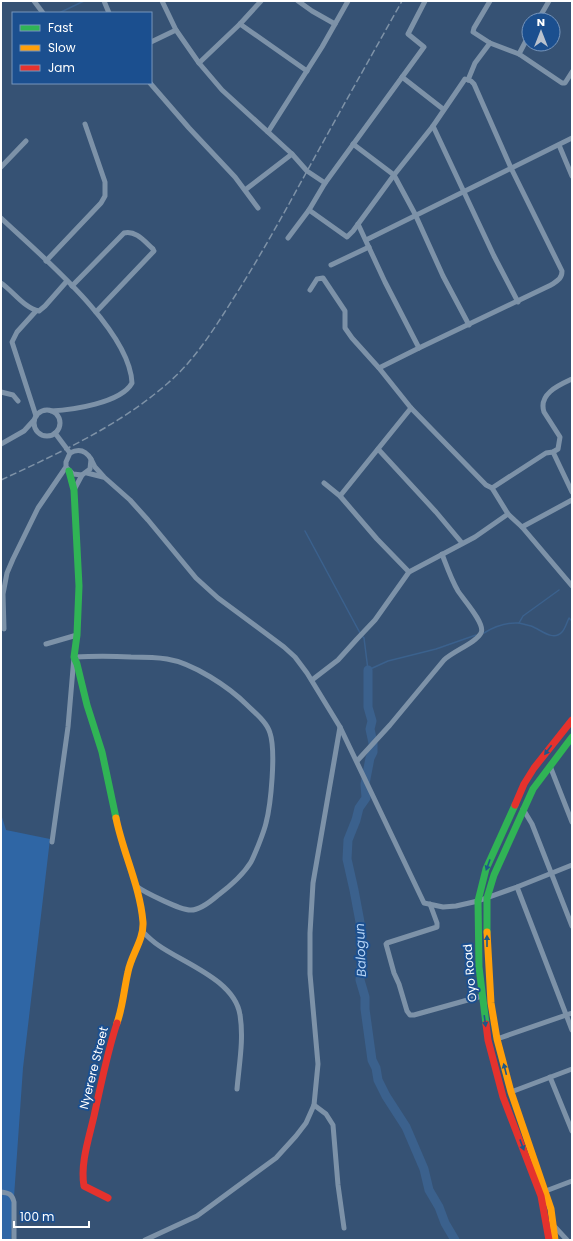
<svg xmlns="http://www.w3.org/2000/svg" width="573" height="1241" viewBox="0 0 573 1241" font-family="Poppins,sans-serif">
<style>
.green{fill:#2f66a5}
.lines{fill:none;stroke-linecap:round;stroke-linejoin:round}
.stream{stroke:#3b618d;stroke-width:1.5}
.river{stroke:#3b618d;stroke-width:9}
.street{stroke:#7d92a8;stroke-width:5}
.fast{stroke:#30b455;stroke-width:7}
.slow{stroke:#ff9f0a;stroke-width:7}
.jam{stroke:#e5322d;stroke-width:7}
.rail{stroke:#7e92a7;stroke-width:1.5;stroke-dasharray:7 3;stroke-linecap:butt}
.oneway{fill:#1d5989}
.labels{text-anchor:middle;stroke-width:4;stroke-linejoin:round;paint-order:stroke}
.street-label{font-size:12px;fill:#fff;stroke:#1b4f8f}
.water-label{font-size:13px;font-style:italic;fill:#b5d3f5;stroke:#1b4f8f}
</style>
<rect width="100%" height="100%" fill="#365274"/>
<path class="green" d="M1 814 6 830 50 839 23 1068 11 1240H1Z"/>
<g class="lines">
<g class="stream">
<path d="M59 13 84 1"/>
<path d="M305 531 360 633"/>
<path d="M519 623 523 616 559 590"/>
<path d="M484 633C495 626 505 622 519 623 523 624 527 625 531 626 540 629 553 642 562 632 565 629 567 622 569 618L572 621"/>
<path d="M362 636 364 638 368 670 388 661 436 649 476 635"/>
</g>
<path class="river" d="M368 670V707L372 721 370 729 373 743V752L370 758 365 784 366 798 359 808 356 820 348 840 347 859 354 890 360 922 362 957 360 980 365 997V1009L372 1060 376 1068 378 1080 386 1096 406 1127 424 1169 429 1190 439 1207 445 1223 455 1240"/>
<g class="street">
<path d="M34 1 43 13"/>
<path d="M104 1 109 13"/>
<path d="M162 1 176 30 199 63 222 90 292 154 307 171 325 183"/>
<path d="M298 1 312 11 335 24"/>
<path d="M490 1 474 28 473 32 490 43 519 54 562 83H565L572 72"/>
<path d="M538 20 549 1"/>
<path d="M240 24 307 71"/>
<path d="M151 42 176 30"/>
<path d="M519 54 529 35"/>
<path d="M199 63 240 24 261 1"/>
<path d="M402 77 443 109"/>
<path d="M468 80 475 63 490 43"/>
<path d="M150 83 189 128 235 177 258 208"/>
<path d="M433 126 494 256 518 302"/>
<path d="M268 132 322 47 348 1"/>
<path d="M353 144 394 175 415 214 443 276 469 325"/>
<path d="M559 145 572 176"/>
<path d="M1 167 26 141"/>
<path d="M245 190 292 154"/>
<path d="M309 210 347 237 353 231 394 175 433 126 463 82 465 79 471 81 474 84 511 168 562 271C562 279 557 281 551 285L419 348 379 368"/>
<path d="M1 218C39 254 130 329 132 383 121 403 72 410 51 411"/>
<path d="M358 224 385 282 419 348"/>
<path d="M288 238 309 210 325 183 424 47 408 34 425 1"/>
<path d="M366 240 572 138"/>
<path d="M46 261 101 203 105 196V182L85 124"/>
<path d="M331 265 369 247"/>
<path d="M1 283C13 291 24 308 39 311L45 306 67 281"/>
<path d="M72 286 124 233C136 230 145 242 153 249L154 251 96 312"/>
<path d="M310 290 317 279 323 278 345 311V328L352 338 379 368 411 408 486 485 492 488 508 514 522 527 572 586"/>
<path d="M36 311 17 332 12 342 36 416"/>
<path d="M1 392 13 395 18 401"/>
<circle cx="47" cy="423" r="13"/>
<path d="M55 433 70 453"/>
<path d="M1 444 24 431 34 420"/>
<path d="M378 449 436 512 462 543"/>
<path d="M553 452 572 492"/>
<path d="M91 459 95 467 104 477 130 500 148 520 196 578 218 598 284 647 295 657 307 673 340 727 424 903 443 907 456 906 478 901 517 887 572 865"/>
<path d="M87 473 103 477"/>
<path d="M324 483 340 496 377 539 409 572"/>
<path d="M492 488 546 453 553 452 558 449 560 437 544 412C538 394 559 385 572 379"/>
<path d="M74 490 82 475"/>
<path d="M340 496 411 408"/>
<path d="M522 527 572 500"/>
<path d="M4 629 3 594 7 573 13 559 38 508 66 467V462L70 453C79 448 86 451 91 459L90 469 82 475 73 474 66 467"/>
<path d="M46 644 77 635"/>
<path d="M312 680 338 660 357 639 375 620 409 572 475 537 508 514"/>
<path d="M357 761 390 725 444 660C453 651 476 643 481 633 486 624 463 599 458 591 451 579 447 567 442 554"/>
<path d="M550 766 572 822"/>
<path d="M523 809 532 824 572 926"/>
<path d="M52 842 68 727 74 657C93 656 112 656 131 657 143 657 155 657 167 659 193 663 229 687 247 705 255 713 267 722 270 733 276 751 271 804 266 823 264 832 255 854 251 862 243 875 229 887 217 896 210 902 200 910 191 910 182 911 144 892 136 886"/>
<path d="M517 887 572 1030"/>
<path d="M430 904 437 923V927L387 943 386 944 394 973 399 984 407 1011 410 1015H414L482 996"/>
<path d="M142 931C147 936 152 941 158 945 183 963 235 980 240 1015 244 1039 239 1065 237 1089"/>
<path d="M497 1039 572 1013"/>
<path d="M550 1077 572 1131"/>
<path d="M511 1092 572 1069"/>
<path d="M314 1105 326 1114 333 1125 338 1185 344 1228"/>
<path d="M1 1192C9 1193 12 1194 14 1202V1240"/>
<path d="M543 1192 572 1181"/>
<path d="M554 1226 567 1240"/>
<path d="M145 1240 197 1216 276 1158 296 1136 306 1123 314 1105 318 1064 310 974V933L313 883 340 727"/>
</g>
<g class="fast">
<path d="M69 471 74 490 79 586 77 635 74 657 77 664 87 705 102 752 116 818"/>
<path d="M487 932V898L494 875 533 789 572 737"/>
<path d="M486 1024 479 967 478 901 486 869 515 805"/>
</g>
<g class="slow">
<path d="M116 818C123 853 140 886 143 922 144 940 131 955 128 972 124 989 123 1006 117 1023"/>
<path d="M487 932 491 1003 497 1039 511 1092 551 1209 555 1240"/>
</g>
<g class="jam">
<path d="M515 805 524 784 534 768 572 720"/>
<path d="M486 1024 488 1040 503 1097 541 1196 549 1240"/>
<path d="M108 1198 84 1186C80 1164 89 1138 94 1116 101 1085 107 1053 117 1023"/>
</g>
<path class="rail" d="M1 480C59 453 119 426 168 383 195 360 214 329 233 299 253 268 271 236 289 204 326 136 364 69 402 1"/>
</g>
<defs><path id="oneway-solid" d="M-6-.8H1V-3.2L6.5 0L1 3.2V.8H-6Z"/></defs>
<g class="oneway">
<use href="#oneway-solid" transform="translate(548 750) rotate(127)"/>
<use href="#oneway-solid" transform="translate(488 865) rotate(110)"/>
<use href="#oneway-solid" transform="translate(487 941) rotate(-90)"/>
<use href="#oneway-solid" transform="translate(485 1021) rotate(82)"/>
<use href="#oneway-solid" transform="translate(505 1069) rotate(-104)"/>
<use href="#oneway-solid" transform="translate(522 1145) rotate(69)"/>
</g>
<g class="labels">
<g class="street-label">
<text transform="translate(470 973) rotate(-95)" y="4">Oyo Road</text>
<text transform="translate(94 1068) rotate(-76)" y="4">Nyerere Street</text>
</g>
<g class="water-label">
<text transform="translate(360 950) rotate(-92)" y="5">Balogun</text>
</g>
</g>
<rect width="573" height="1241" fill="none" stroke="#ffffff" stroke-width="4"/>
<rect x="12" y="12" width="140" height="72" fill="#1b4f8f" stroke="#7695bc"/>
<rect x="20" y="25" width="20" height="6" fill="#30b455" stroke="#7695bc"/>
<text x="48" y="32" font-size="12" fill="#ffffff">Fast</text>
<rect x="20" y="45" width="20" height="6" fill="#ff9f0a" stroke="#7695bc"/>
<text x="48" y="52" font-size="12" fill="#ffffff">Slow</text>
<rect x="20" y="65" width="20" height="6" fill="#e5322d" stroke="#7695bc"/>
<text x="48" y="72" font-size="12" fill="#ffffff">Jam</text>
<g transform="translate(541 32)"><circle r="19" fill="#1b4f8f" stroke="#7695bc"/>
<path d="M0-3L7 15L0 10L-7 15Z" fill="#b9c2ce"/>
<text y="-6" font-size="11" font-weight="bold" text-anchor="middle" fill="#ffffff">N</text>
</g>
<path d="M14 1221v6h75v-6" fill="none" stroke="#ffffff" stroke-width="2"/>
<text x="20" y="1221" font-size="12" fill="#ffffff" stroke="#1b4f8f" stroke-width="3" paint-order="stroke">100 m</text>
</svg>
